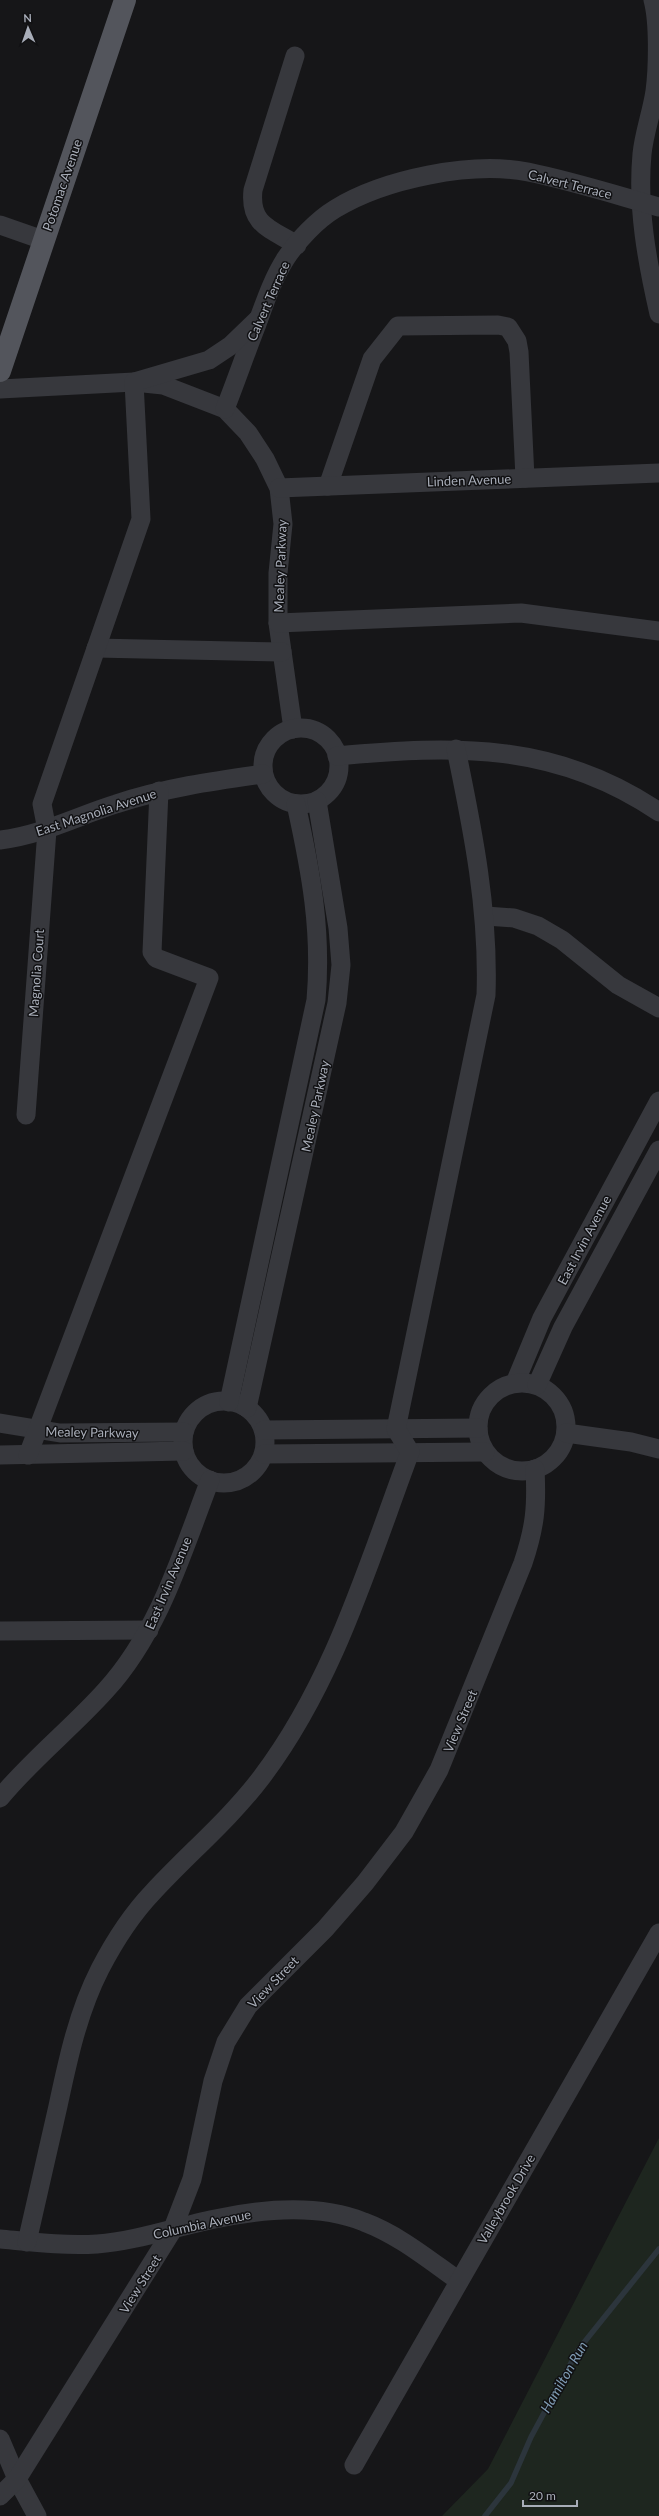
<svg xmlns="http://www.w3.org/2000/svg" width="659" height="2516" viewBox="0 0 659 2516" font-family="Lato,sans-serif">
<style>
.green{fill:#1e261f}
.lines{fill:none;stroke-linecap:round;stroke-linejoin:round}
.stream{stroke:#2c353c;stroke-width:5.5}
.minor{stroke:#37383d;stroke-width:19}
.major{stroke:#53555c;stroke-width:22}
.labels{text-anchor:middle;stroke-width:3;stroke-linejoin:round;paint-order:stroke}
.street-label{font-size:13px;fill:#a8adb8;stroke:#111113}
.water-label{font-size:14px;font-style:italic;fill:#7f9bb3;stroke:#111113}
</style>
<rect width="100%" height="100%" fill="#161618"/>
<path class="green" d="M659 2138V2516H442L488 2469Z"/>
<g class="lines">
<path class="stream" d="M485 2516 511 2483 531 2437 578 2350 659 2249"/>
<g class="minor">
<path d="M653 0C659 22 658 68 655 91 652 112 644 133 642 154 637 208 647 261 659 314"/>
<path d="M295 56 253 190C249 225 271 229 297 245"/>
<path d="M0 225 43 240"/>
<path d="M0 389 134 382 163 385 225 409 248 433 265 459 279 488 283 524 278 573V623L293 729"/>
<path d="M225 409C236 381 246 352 257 324 265 302 273 278 286 258 298 240 317 220 335 209 384 179 471 161 528 172 572 181 616 195 659 207"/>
<path d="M328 486 372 359 398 326 498 325 508 327 517 341 519 352 525 478"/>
<path d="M279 488 659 473"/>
<path d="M278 623 521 613 659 631"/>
<path d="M96 648 282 652"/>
<circle cx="301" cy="766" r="38"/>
<path d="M337 756C455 745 556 742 659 812"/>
<path d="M0 840C42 835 77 816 116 804 164 788 213 781 263 774"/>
<path d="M486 916 514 918 538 926 562 940 618 985 659 1008"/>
<path d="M26 1115 47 830 42 804 141 519 134 382 209 360 230 346 259 318"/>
<path d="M515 1383 542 1318 659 1101"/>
<circle cx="522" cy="1427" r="44"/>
<path d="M537 1385 563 1327 659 1150"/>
<circle cx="224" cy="1442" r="41"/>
<path d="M229 1402 316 1000C322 931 311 872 296 804"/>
<path d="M247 1408 337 1003 341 965 338 928 317 801"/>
<path d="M0 1423 60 1433 184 1432"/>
<path d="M264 1430 478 1428"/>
<path d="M566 1433 631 1442 659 1449"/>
<path d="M264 1454 485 1452"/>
<path d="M0 1455 184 1451"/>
<path d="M28 1455 209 978 156 958 152 952 159 791"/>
<path d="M0 1631 149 1630"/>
<path d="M0 1798C32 1759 72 1728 106 1690 159 1632 182 1553 210 1480"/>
<path d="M0 2239C32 2242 64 2246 97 2244 137 2241 175 2227 215 2219 262 2209 319 2204 364 2222 399 2235 429 2260 459 2281"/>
<path d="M27 2242C37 2197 48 2151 58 2106 68 2059 78 2012 100 1969 114 1942 132 1914 153 1892 189 1853 229 1820 261 1778 334 1682 368 1564 410 1452L396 1429 486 995C489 911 473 831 456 749"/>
<path d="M0 2439 17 2479 37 2516"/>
<path d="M354 2465 659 1933"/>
<path d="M0 2496 17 2479 172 2231 192 2179 213 2081 226 2042 248 2006 325 1929 365 1883 404 1832 439 1770 523 1563C535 1527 537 1507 535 1469"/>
</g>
<path class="major" d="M0 371 125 0"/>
</g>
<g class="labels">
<g class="street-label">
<text transform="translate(570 184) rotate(14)" y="5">Calvert Terrace</text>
<text transform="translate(62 185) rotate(-71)" y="5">Potomac Avenue</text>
<text transform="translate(268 301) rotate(-66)" y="5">Calvert Terrace</text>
<text transform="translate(469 480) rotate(-2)" y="5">Linden Avenue</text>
<text transform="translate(280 566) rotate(-88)" y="5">Mealey Parkway</text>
<text transform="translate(96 812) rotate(-18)" y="5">East Magnolia Avenue</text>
<text transform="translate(36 973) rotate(-86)" y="5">Magnolia Court</text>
<text transform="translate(315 1106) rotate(-78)" y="5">Mealey Parkway</text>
<text transform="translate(584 1240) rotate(-62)" y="5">East Irvin Avenue</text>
<text transform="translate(92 1432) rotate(1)" y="5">Mealey Parkway</text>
<text transform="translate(168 1583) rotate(-67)" y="5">East Irvin Avenue</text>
<text transform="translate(460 1721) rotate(-67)" y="5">View Street</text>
<text transform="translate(273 1982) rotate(-46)" y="5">View Street</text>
<text transform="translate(506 2199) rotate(-60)" y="5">Valleybrook Drive</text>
<text transform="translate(202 2224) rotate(-12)" y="5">Columbia Avenue</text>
<text transform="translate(140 2284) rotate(-58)" y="5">View Street</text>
</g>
<g class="water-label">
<text transform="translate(564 2377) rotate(-60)" y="5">Hamilton Run</text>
</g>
</g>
<g transform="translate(28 28) rotate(358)" stroke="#111113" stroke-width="3" paint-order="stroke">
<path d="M0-3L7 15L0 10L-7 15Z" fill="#a8adb8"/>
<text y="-6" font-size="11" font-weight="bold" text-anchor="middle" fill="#a8adb8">N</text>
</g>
<path d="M523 2500v6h54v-6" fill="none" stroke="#a8adb8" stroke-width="2"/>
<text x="529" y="2500" font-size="12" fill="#a8adb8" stroke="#111113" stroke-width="3" paint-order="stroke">20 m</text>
</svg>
